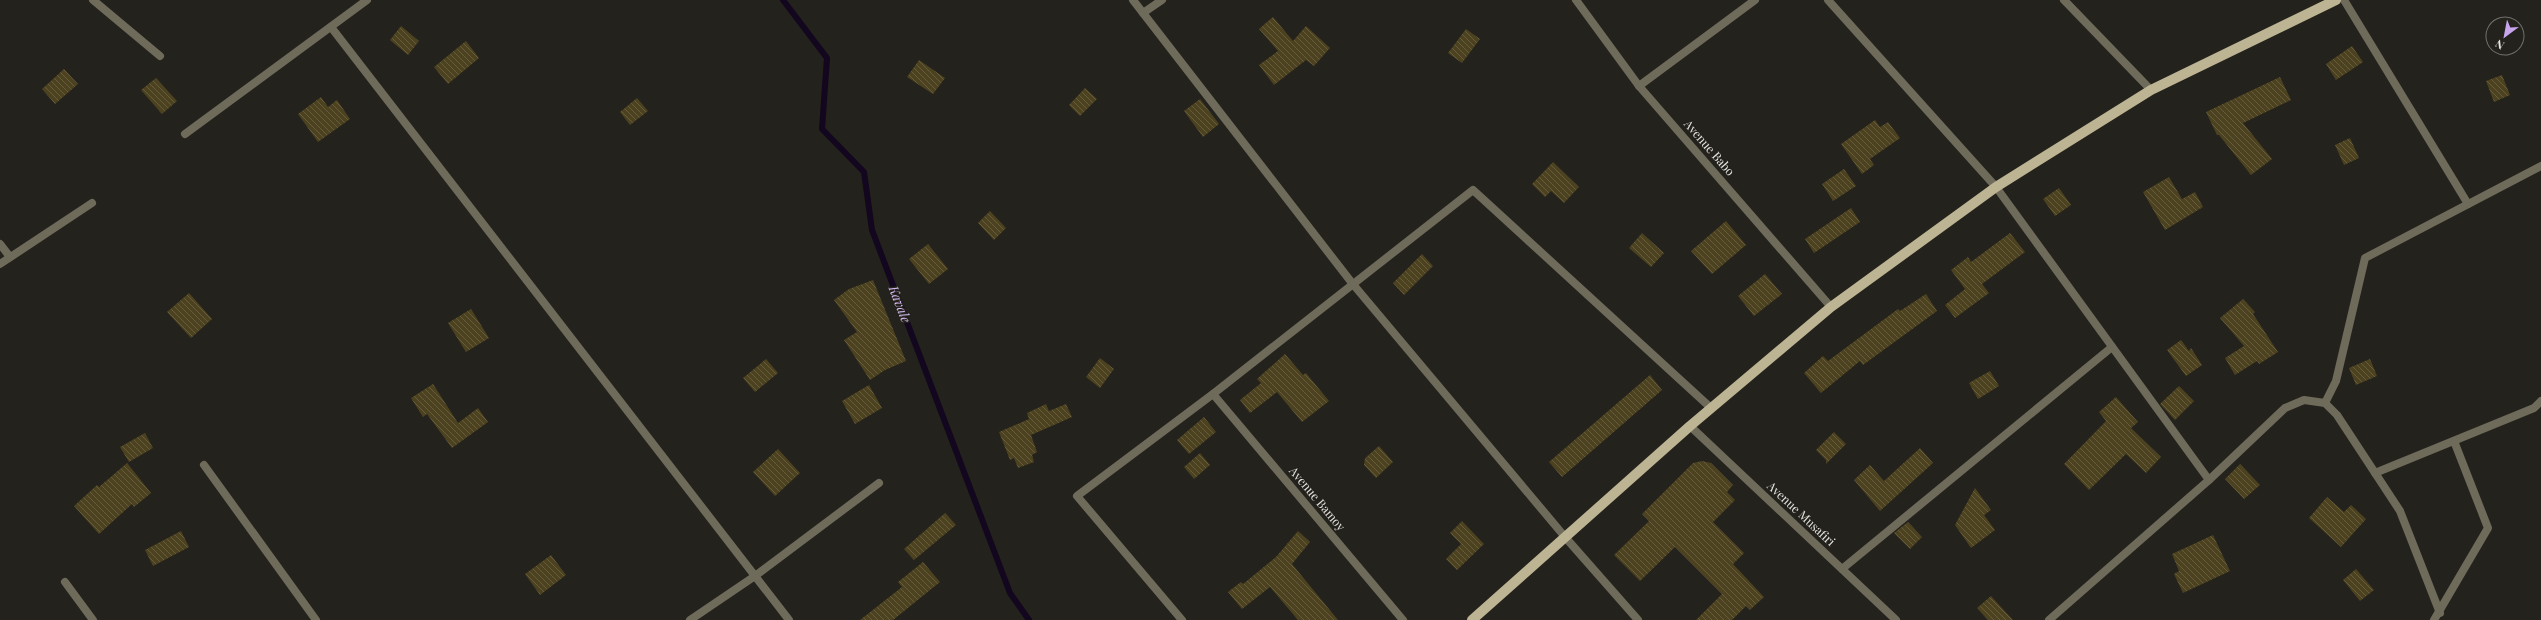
<svg xmlns="http://www.w3.org/2000/svg" width="2541" height="620" viewBox="0 0 2541 620" font-family="'Playfair Display',serif">
<style>
.lines{fill:none;stroke-linecap:round;stroke-linejoin:round}
.stream{stroke:#13061f;stroke-width:6}
.building{fill:url(#building-back-hatch)}
.service{stroke:#6f6b5b;stroke-width:8}
.minor{stroke:#6f6b5b;stroke-width:8}
.primary{stroke:#bdb494;stroke-width:10}
.labels{text-anchor:middle;stroke-width:3;stroke-linejoin:round;paint-order:stroke}
.street-label{font-size:12px;fill:#e6e5e1;stroke:#24221c}
.water-label{font-size:13px;font-style:italic;fill:#dabff8;stroke:#24221c}
</style>
<defs>
<pattern id="building-back-hatch" width="6" height="6" patternUnits="userSpaceOnUse"><rect width="6" height="6" fill="#4c421f"/><path d="M-1 5l2 2M0 0l6 6M5-1l2 2" fill="none" stroke="#665d3f"/></pattern>
</defs>
<rect width="100%" height="100%" fill="#24221c"/>
<g class="lines">
<path class="stream" d="M783 0 827 58 822 129 864 172 872 230 1010 593 1029 620"/>
</g>
<g class="building">
<path d="M1273 17 1293 41 1306 26 1330 48 1314 66 1306 60 1274 85 1259 65 1278 51 1259 29Z"/>
<path d="M401 26 419 41 408 55 390 40Z"/>
<path d="M1466 29 1480 39 1462 63 1448 53Z"/>
<path d="M466 41 479 58 448 84 434 67Z"/>
<path d="M2352 46 2363 62 2336 80 2326 64Z"/>
<path d="M919 60 945 78 933 94 907 77Z"/>
<path d="M64 69 78 84 55 104 42 89Z"/>
<path d="M2502 75 2510 95 2494 102 2486 81Z"/>
<path d="M2280 77 2291 100 2243 123 2272 159 2251 175 2219 135H2217L2206 112Z"/>
<path d="M156 78 177 101 162 114 141 90Z"/>
<path d="M1085 88 1097 99 1080 116 1069 105Z"/>
<path d="M321 97 328 107 337 100 350 119 318 142 298 114Z"/>
<path d="M637 98 648 111 630 125 620 112Z"/>
<path d="M1200 99 1219 124 1203 137 1184 111Z"/>
<path d="M1875 120 1880 127 1888 122 1900 138 1870 159 1874 165 1862 174 1841 144Z"/>
<path d="M2350 138 2359 158 2344 165 2335 145Z"/>
<path d="M1553 162 1579 187 1564 203 1551 191 1545 197 1532 184Z"/>
<path d="M1844 169 1856 186 1833 201 1822 184Z"/>
<path d="M2169 177 2182 199 2195 192 2203 207 2165 230 2143 192Z"/>
<path d="M2059 188 2071 205 2055 216 2043 199Z"/>
<path d="M1851 208 1860 222 1814 253 1805 239Z"/>
<path d="M990 211 1006 228 994 240 978 223Z"/>
<path d="M1726 221 1746 245 1712 274 1691 251Z"/>
<path d="M1642 233 1664 253 1651 267 1629 248Z"/>
<path d="M2010 233 2025 252 1982 284 1989 293 1955 318 1945 305 1965 289 1951 270 1968 257 1971 262Z"/>
<path d="M928 244 948 269 929 284 909 259Z"/>
<path d="M1422 254 1433 266 1404 295 1393 283Z"/>
<path d="M1765 274 1782 294 1754 316 1738 296Z"/>
<path d="M873 280 906 361 885 370 870 380 844 340 857 332 834 300 849 289Z"/>
<path d="M189 293 212 319 191 338 167 312Z"/>
<path d="M1926 294 1937 311 1863 365 1860 361 1821 393 1804 373 1823 356 1828 361 1898 309 1900 311Z"/>
<path d="M2243 299 2255 312 2253 314 2278 352 2259 364 2257 361 2235 375 2225 358 2244 346 2220 318Z"/>
<path d="M471 309 489 338 466 352 448 323Z"/>
<path d="M2181 340 2189 351 2191 348 2202 365 2186 376 2167 350Z"/>
<path d="M1285 354 1303 375 1306 373 1329 401 1302 422 1277 392 1250 413 1240 400 1261 383 1257 379Z"/>
<path d="M1100 358 1114 369 1100 388 1086 377Z"/>
<path d="M766 359 778 373 755 392 743 378Z"/>
<path d="M2370 359 2377 376 2356 385 2349 368Z"/>
<path d="M1990 371 1999 386 1978 399 1969 383Z"/>
<path d="M1650 375 1662 390 1562 477 1549 462Z"/>
<path d="M433 384 458 423 478 408 488 422 452 448 427 414 423 417 411 398Z"/>
<path d="M869 385 882 408 855 424 842 401Z"/>
<path d="M2179 386 2194 401 2175 420 2160 404Z"/>
<path d="M2116 397 2138 422 2131 428 2161 457 2146 473 2126 454 2089 490 2064 464 2106 421 2099 412Z"/>
<path d="M1046 404 1049 411 1066 404 1072 417 1031 435 1037 452 1032 455 1034 462 1018 468 1014 458 1010 460 999 432 1029 419 1027 413Z"/>
<path d="M1204 417 1216 432 1189 454 1177 440Z"/>
<path d="M1834 432 1846 444 1826 464V460L1816 450Z"/>
<path d="M145 433 153 448 129 462 120 447Z"/>
<path d="M1379 446 1393 462 1376 478 1364 465 1365 458Z"/>
<path d="M1920 448 1933 463 1880 511 1854 480 1870 465 1884 481Z"/>
<path d="M778 449 800 473 775 496 753 472Z"/>
<path d="M1200 453 1210 465 1194 479 1184 467Z"/>
<path d="M1702 461 1711 463 1733 485 1727 492 1735 500 1713 522 1744 553 1733 564 1764 597 1750 610 1746 606 1732 620H1696L1722 594 1675 547 1640 581 1614 555 1649 521 1642 514 1693 463Z"/>
<path d="M127 463 151 493 134 507 132 504 99 534 74 506 97 485 99 487Z"/>
<path d="M2240 464 2260 485 2244 499 2225 479Z"/>
<path d="M1975 488 1991 510 1984 515 1995 530 1971 548 1955 525Z"/>
<path d="M2327 497 2344 512 2351 505 2366 519 2341 547 2309 518Z"/>
<path d="M945 513 956 525 914 560 904 549Z"/>
<path d="M1462 521 1484 544 1457 570 1446 559 1461 544 1450 533Z"/>
<path d="M1908 522 1922 537 1910 549 1894 533Z"/>
<path d="M181 531 189 547 153 566 145 550Z"/>
<path d="M1298 531 1310 542 1292 564 1338 620H1298L1270 587 1242 609 1228 592 1241 582 1243 584 1276 557Z"/>
<path d="M2213 535 2230 571 2183 593 2174 574 2179 571 2172 554Z"/>
<path d="M551 555 566 575 540 595 525 574Z"/>
<path d="M923 562 940 582 893 620H860L902 587 898 582Z"/>
<path d="M2356 569 2374 590 2360 601 2343 580Z"/>
<path d="M1991 596 2013 620H1988L1977 608Z"/>
</g>
<g class="lines">
<g class="service">
<path d="M2344 0 2468 204"/>
<path d="M2325 403 2336 381 2365 258 2541 166"/>
<path d="M2375 473 2534 408 2541 401"/>
<path d="M2434 620 2488 528 2454 441"/>
</g>
<g class="minor">
<path d="M93 0 160 56"/>
<path d="M1133 0 1352 283 1565 537 1638 620"/>
<path d="M1576 0 1639 86 1831 307"/>
<path d="M1828 0 1996 187 2209 480"/>
<path d="M2064 0 2151 90"/>
<path d="M1143 13 1162 0"/>
<path d="M331 27 789 620"/>
<path d="M1639 86 1755 0"/>
<path d="M185 134 367 0"/>
<path d="M0 244 10 257"/>
<path d="M0 264 92 203"/>
<path d="M1213 394 1403 620"/>
<path d="M1690 426 1896 620"/>
<path d="M204 465 316 620"/>
<path d="M1842 569 2112 347"/>
<path d="M65 582 93 620"/>
<path d="M690 620 755 576 879 483"/>
<path d="M1182 620 1077 496 1213 394 1473 190 1711 408"/>
<path d="M2049 620 2209 480 2285 408 2304 400 2325 403 2337 415 2400 511 2440 613"/>
</g>
<path class="primary" d="M1472 620 1690 426 1831 307 1996 187 2151 90 2336 0"/>
</g>
<g class="labels">
<g class="street-label">
<text transform="translate(1709 148) rotate(49)" y="4">Avenue Babo</text>
<text transform="translate(1317 499) rotate(50)" y="4">Avenue Bamoy</text>
<text transform="translate(1801 514) rotate(43)" y="4">Avenue Musafiri</text>
</g>
<g class="water-label">
<text transform="translate(900 304) rotate(69)" y="5">Kavale</text>
</g>
</g>
<g transform="translate(2505 36) rotate(212)"><circle r="19" fill="#24221c" stroke="#72706b"/>
<path d="M0-3L7 15L0 10L-7 15Z" fill="#c9a5ee"/>
<text y="-6" font-size="11" font-weight="bold" text-anchor="middle" fill="#e6e5e1">N</text>
</g>
</svg>
